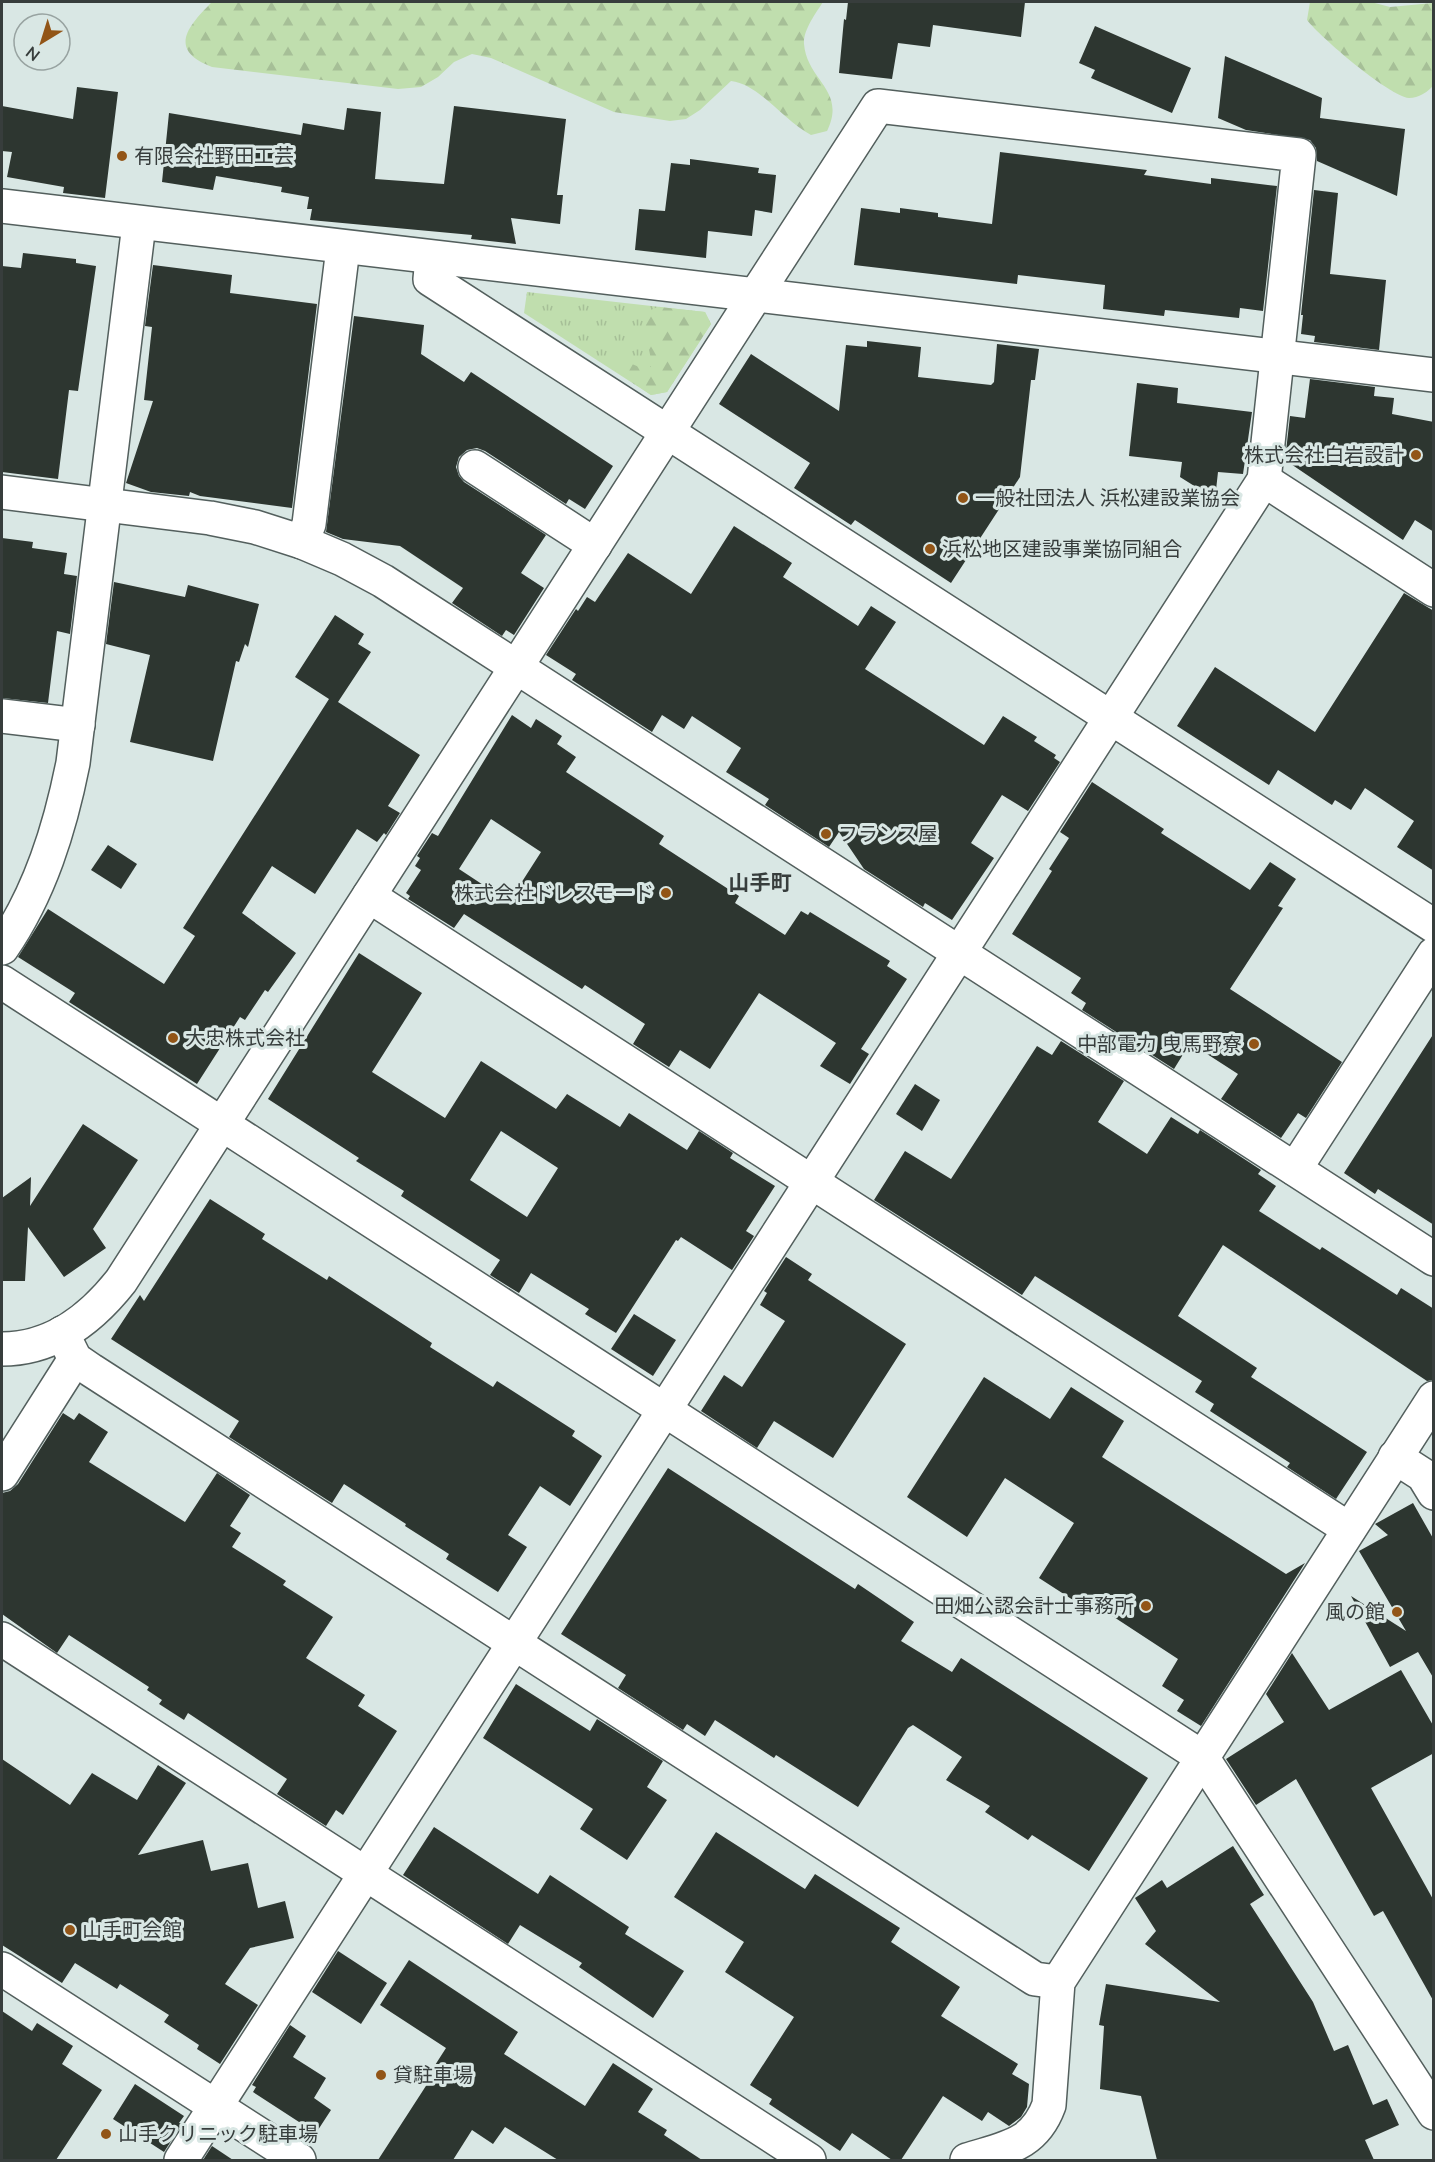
<svg xmlns="http://www.w3.org/2000/svg" width="1435" height="2162" viewBox="0 0 1435 2162" font-family="Lato,'Noto Sans JP',sans-serif">
<style>
.grass{fill:url(#grass-tufts)}
.forest{fill:url(#forest-firs)}
.building{fill:#2d3630;fill-rule:evenodd}
.lines{fill:none;stroke-linecap:round;stroke-linejoin:round}
.street-casing{stroke:#535f5d;stroke-width:36}
.secondary-casing{stroke:#535f5d;stroke-width:36}
.street{stroke:#fff;stroke-width:33}
.secondary{stroke:#fff;stroke-width:33}
.poi-dot{fill:#925517;stroke:#d9e7e4;stroke-width:2}
.labels{text-anchor:middle;stroke-width:6;stroke-linejoin:round;paint-order:stroke}
.poi-label{font-size:20px;fill:#373d3c;stroke:#d9e7e4;text-anchor:start}
.neighbourhood-label{font-size:21px;font-weight:bold;fill:#373d3c;stroke:#d9e7e4}
</style>
<defs>
<pattern id="grass-tufts" width="24" height="20" patternUnits="userSpaceOnUse" patternTransform="scale(1.5)"><rect width="24" height="20" fill="#c0deae"/><path d="M3 7l-1-3M5 7V3M7 7l1-3M15 17l-1-3M17 17v-4M19 17l1-3" fill="none" stroke="#a6bf97"/></pattern>
<pattern id="forest-firs" width="22" height="20" patternUnits="userSpaceOnUse" patternTransform="scale(1.5)"><rect width="22" height="20" fill="#c0deae"/><path d="M5 1l3.5 6h-7zM16 11l3.5 6h-7z" fill="#a6bf97"/></pattern>
</defs>
<rect width="100%" height="100%" fill="#d9e7e4"/>
<path class="grass" d="M527 292 705 312 711 324 667 392 651 395 524 313Z"/>
<g class="forest">
<path d="M212 2H823C816 13 803 30 804 44 807 81 847 90 827 131L811 135C784 121 759 84 731 81L700 110 686 119 670 121 614 112 491 58 472 54 454 62 438 77 421 87 398 89 212 67C167 50 188 26 212 2Z"/>
<path d="M1310 2H1371L1390 7 1433 3V86C1427 92 1419 98 1409 98 1389 96 1320 37 1307 20Z"/>
<path d="M659 307 705 312 711 324 667 392 651 395 609 366 610 360 615 357 644 369 651 367C654 347 629 314 659 307Z"/>
</g>
<g class="building">
<path d="M848 2H1025L1021 37 933 25 930 47 898 43 892 79 839 73 844 19 846 20Z"/>
<path d="M1095 26 1191 68 1172 113 1091 78 1095 70 1079 63Z"/>
<path d="M1225 56 1322 98 1320 118 1405 129 1397 196 1317 161 1316 148 1310 140 1246 130 1218 118Z"/>
<path d="M77 87 118 92 105 198 63 193 64 187 7 177 12 152 2 151V106L73 119Z"/>
<path d="M454 106 566 119 557 195H563L560 224 511 218 516 244 471 239 472 235 310 220 312 209H307L309 197 281 192 282 187 216 176 213 190 162 182 169 113 301 135 303 123 344 130 347 108 381 112 375 179 444 184Z"/>
<path d="M1000 152 1147 170 1144 175 1211 184V178L1277 186 1263 311 1240 308 1239 318 1165 310 1164 316 1103 309 1105 285 1018 275 1017 284 854 265 861 208 900 213V208L938 213V217L992 224Z"/>
<path d="M690 159 759 168 758 173 776 175 772 213 755 210 752 236 708 231 706 258 635 250 639 209 665 211 671 163 690 165Z"/>
<path d="M1314 190 1338 193 1330 274 1386 280 1379 350 1314 342 1315 336 1301 334 1303 315H1301Z"/>
<path d="M23 253 76 259V263L96 266 78 391 69 390 58 479 2 472V266L21 268Z"/>
<path d="M153 265 232 275 230 293 317 304 292 508 200 496 190 492 189 496 151 492 126 483 153 401 144 400 152 327 145 326Z"/>
<path d="M354 316 424 325 421 354 464 382 471 372 613 466 585 509 569 499 566 504 485 451 477 448 467 450 459 457 456 467 459 476 464 482 546 535 521 573 544 588 514 635 506 630 502 636 452 603 463 588 400 546 343 539 326 532Z"/>
<path d="M867 341 921 347 918 377 991 385 994 382 997 344 1039 349 1035 380H1031L1020 477 951 583 855 520 851 525 794 488 810 463 719 404 751 354 839 411 846 345 867 347Z"/>
<path d="M1310 379 1375 387 1374 396 1394 398 1392 414 1434 422V532L1415 520 1403 540 1285 460 1290 416 1305 418Z"/>
<path d="M1137 383 1178 388 1177 403 1252 412 1243 474 1218 472 1215 499 1180 477 1182 462 1129 456Z"/>
<path d="M734 526 792 563 783 577 858 626 871 606 896 622 865 669 984 745 1003 716 1037 737 1034 741 1056 755 1054 758 1060 762 1028 811 1002 795 971 843 994 858 952 920 925 903 923 907 864 869 839 832 829 847 765 805 769 799 726 772 741 748 692 716 684 729 662 715 652 732 572 680 576 674 546 655 576 609 578 611 587 597 595 602 628 553 691 594Z"/>
<path d="M2 538 33 542 32 548 67 553 64 574 77 576 70 634 57 631 48 703 2 698Z"/>
<path d="M114 582 185 597 188 585 259 604 248 647 245 644 239 662 236 661 213 761 130 742 150 655 106 644Z"/>
<path d="M1404 593 1434 611V871L1397 847 1414 821 1365 788 1351 810 1335 800 1332 805 1278 770 1269 785 1177 726 1215 667 1315 732Z"/>
<path d="M335 615 364 634 358 644 371 652 338 702 420 755 388 806 400 813 386 835 384 833 377 842 357 829 315 894 272 866 242 913 296 953 268 992 265 990 245 1020 240 1017 197 1084 69 1002 75 993 18 957 48 909 164 984 195 936 183 928 329 699 295 677Z"/>
<path d="M512 715 531 728 536 719 562 736 557 744 576 757 566 772 664 836 659 844 739 896 735 903 785 935 801 911 808 915 810 912 890 961 887 966 907 979 861 1049 869 1054 850 1084 820 1066 836 1043 759 993 710 1069 680 1050 669 1067 633 1044 645 1024 585 985 582 989 464 914 454 928 408 899 410 896 406 893 421 870 415 866 420 858 417 856 432 833 438 836ZM491 819 541 852 509 902 459 869Z"/>
<path d="M1092 782 1164 829 1161 833 1250 890 1270 862 1296 879 1278 906 1283 908 1230 989 1342 1062 1306 1118 1298 1113 1281 1138 1221 1099 1238 1074 1190 1043 1174 1069 1082 1010 1086 1003 1071 993 1081 978 1012 934 1052 871 1049 869 1069 838 1060 832Z"/>
<path d="M108 845 137 864 121 889 91 870Z"/>
<path d="M359 953 422 993 372 1072 445 1118 481 1061 556 1109 567 1094 620 1127 629 1113 687 1150 699 1131 733 1153 730 1158 775 1186 746 1231 754 1236 732 1270 681 1237 678 1241 676 1240 616 1333 585 1314 589 1309 531 1273 519 1293 490 1275 500 1260 401 1196 404 1191 356 1161 359 1158 268 1099ZM501 1131 558 1168 527 1217 470 1180Z"/>
<path d="M1434 1033V1225L1378 1189 1375 1194 1344 1173Z"/>
<path d="M1061 1041 1124 1081 1098 1122 1147 1154 1171 1117 1198 1134 1200 1130 1261 1170 1258 1174 1276 1186 1259 1211 1320 1250 1322 1247 1397 1295 1401 1288 1434 1309V1380L1427 1381 1223 1245 1178 1316 1257 1368 1251 1377 1367 1452 1336 1499 1287 1467 1290 1463 1210 1411 1214 1404 1195 1392 1202 1381 1035 1276 1022 1295 874 1200 905 1151 951 1179 1037 1046 1052 1055Z"/>
<path d="M915 1084 940 1100 922 1131 896 1114Z"/>
<path d="M83 1124 138 1160 93 1229 106 1248 64 1277 28 1227 25 1281H2V1198L31 1177 30 1206Z"/>
<path d="M210 1199 265 1234 262 1239 327 1280 329 1276 432 1343 430 1347 493 1387 497 1381 575 1431 572 1436 602 1456 570 1506 540 1486 508 1535 527 1547 498 1592 446 1559 449 1554 405 1526 406 1524 344 1484 332 1503 229 1437 239 1421 111 1339 140 1295 144 1301Z"/>
<path d="M786 1257 812 1274 808 1280 906 1344 833 1458 774 1421 757 1448 701 1411 724 1375 742 1387 785 1321 760 1305 767 1293 764 1291Z"/>
<path d="M634 1314 676 1340 653 1376 611 1349Z"/>
<path d="M984 1377 1050 1419 1071 1387 1124 1421 1102 1457 1286 1574 1305 1563 1201 1726 1177 1711 1184 1700 1162 1686 1178 1659 1094 1604 1090 1611 1039 1578 1074 1523 1005 1478 967 1537 907 1497Z"/>
<path d="M63 1413 74 1420 79 1413 108 1432 89 1462 185 1522 217 1473 250 1495 230 1526 241 1533 232 1547 286 1581 283 1585 333 1617 306 1658 365 1695 358 1706 397 1731 343 1815 336 1810 326 1826 277 1794 287 1779 188 1713 184 1720 159 1704 162 1700 147 1690 149 1687 69 1635 57 1653 2 1614V1493L10 1491 18 1484Z"/>
<path d="M668 1468 855 1589 858 1584 914 1622 901 1641 952 1672 961 1658 1148 1778 1089 1871 1032 1835 1028 1840 985 1812 990 1806 946 1780 962 1757 913 1725 908 1728 858 1807 776 1755 774 1758 715 1720 705 1736 687 1724 683 1730 618 1688 626 1675 561 1634Z"/>
<path d="M1413 1503 1434 1540V1679L1418 1652 1390 1667 1351 1596 1406 1631 1359 1551 1388 1535 1375 1524Z"/>
<path d="M1292 1653 1329 1710 1401 1670 1434 1727V1753L1371 1788 1434 1901V2002L1383 1911 1374 1916 1296 1779 1256 1805 1226 1759 1284 1722 1266 1694Z"/>
<path d="M516 1684 590 1731 597 1719 663 1761 647 1787 667 1800 627 1860 580 1829 593 1809 483 1738Z"/>
<path d="M2 1759 70 1805 92 1773 137 1800 158 1765 186 1783 138 1855 203 1840 211 1871 248 1863 258 1908 285 1901 294 1938 250 1948 225 1984 258 2005 220 2064 197 2049 199 2045 164 2022 169 2015 120 1984 117 1989 75 1963 62 1983 2 1945Z"/>
<path d="M434 1827 538 1894 550 1875 629 1927 625 1934 684 1971 653 2018 579 1967 582 1963 520 1925 508 1944 403 1875Z"/>
<path d="M716 1832 805 1889 815 1874 900 1928 891 1942 960 1987 941 2016 1018 2064 1012 2074 1029 2084 1027 2107 1021 2117 1009 2126 988 2112 982 2121 943 2096 901 2160H892L852 2133 840 2151 769 2104 772 2099 750 2085 794 2017 725 1972 744 1942 674 1897Z"/>
<path d="M1233 1846 1264 1895 1250 1904 1313 2002 1334 2051 1348 2045 1373 2105 1387 2099 1399 2125 1365 2140 1374 2160H1157L1141 2096 1100 2089 1104 2026 1099 2025 1106 1984 1220 2002 1145 1944 1156 1931 1135 1898 1162 1880 1167 1888Z"/>
<path d="M338 1951 387 1983 361 2024 312 1992Z"/>
<path d="M409 1960 518 2032 504 2054 585 2106 613 2063 653 2089 638 2112 667 2130 664 2135 702 2160H558L505 2127 493 2144 472 2130 453 2160H378L433 2075 430 2073 446 2048 380 2005Z"/>
<path d="M2 2011 32 2031 37 2023 73 2046 62 2064 102 2090 56 2160H2Z"/>
<path d="M290 2025 306 2036 293 2057 326 2078 314 2098 331 2110 316 2133 253 2092 256 2087 252 2085Z"/>
<path d="M135 2084 184 2116 179 2123 182 2124 164 2152 113 2119Z"/>
<path d="M212 2146 233 2160H203Z"/>
</g>
<g class="lines">
<defs>
<g id="street">
<path d="M475 467 595 545"/>
<path d="M1264 480 1434 590"/>
<path d="M2 492 210 518 255 527 302 542 342 559 383 581 1434 1259"/>
<path d="M302 542 309 524 343 248"/>
<path d="M2 716 78 725"/>
<path d="M369 896 1349 1529"/>
<path d="M2 948C40 893 60 828 73 763L139 224"/>
<path d="M2 982 1202 1757 1434 2113"/>
<path d="M1295 1169 1434 954"/>
<path d="M62 1333 75 1359 91 1370 1035 1979 1058 1982"/>
<path d="M1395 1457 1423 1475 1434 1493"/>
<path d="M2 1474 75 1359"/>
<path d="M2 1639 809 2160"/>
<path d="M2 1969 299 2160"/>
<path d="M181 2160 1264 480 1299 155 878 106 755 296"/>
<path d="M967 2160C1005 2148 1034 2146 1049 2105L1058 1982 1434 1398"/>
</g>
<g id="secondary">
<path d="M2 206 1434 375"/>
<path d="M432 258 430 279 1434 926"/>
<path d="M2 1349C53 1349 91 1319 121 1281L755 296"/>
</g>
</defs>
<use href="#street" class="street-casing"/>
<use href="#secondary" class="secondary-casing"/>
<use href="#street" class="street"/>
<use href="#secondary" class="secondary"/>
</g>
<g class="poi-dot">
<circle cx="122" cy="156" r="6"/>
<circle cx="1416" cy="455" r="6"/>
<circle cx="963" cy="498" r="6"/>
<circle cx="930" cy="549" r="6"/>
<circle cx="826" cy="834" r="6"/>
<circle cx="666" cy="893" r="6"/>
<circle cx="173" cy="1038" r="6"/>
<circle cx="1254" cy="1044" r="6"/>
<circle cx="1146" cy="1606" r="6"/>
<circle cx="1397" cy="1612" r="6"/>
<circle cx="70" cy="1930" r="6"/>
<circle cx="381" cy="2075" r="6"/>
<circle cx="106" cy="2134" r="6"/>
</g>
<g class="labels">
<g class="poi-label">
<text x="134" y="163">有限会社野田工芸</text>
<text x="1404" y="462" text-anchor="end">株式会社白岩設計</text>
<text x="975" y="505">一般社団法人 浜松建設業協会</text>
<text x="942" y="556">浜松地区建設事業協同組合</text>
<text x="838" y="841">フランス屋</text>
<text x="654" y="900" text-anchor="end">株式会社ドレスモード</text>
<text x="185" y="1045">大忠株式会社</text>
<text x="1242" y="1051" text-anchor="end">中部電力 曳馬野寮</text>
<text x="1134" y="1613" text-anchor="end">田畑公認会計士事務所</text>
<text x="1385" y="1619" text-anchor="end">風の館</text>
<text x="82" y="1937">山手町会館</text>
<text x="393" y="2082">貸駐車場</text>
<text x="118" y="2141">山手クリニック駐車場</text>
</g>
<g class="neighbourhood-label">
<text x="760" y="890">山手町</text>
</g>
</g>
<rect width="1435" height="2162" fill="none" stroke="#373d3c" stroke-width="6"/>
<g transform="translate(42 42) rotate(218)"><circle r="28" fill="#d9e7e4" stroke="#98a3a1" stroke-width="1.5"/>
<path d="M0-4.5L10 22L0 15L-10 22Z" fill="#925517"/>
<text y="-9" font-size="16" font-weight="bold" text-anchor="middle" fill="#373d3c">N</text>
</g>
</svg>
